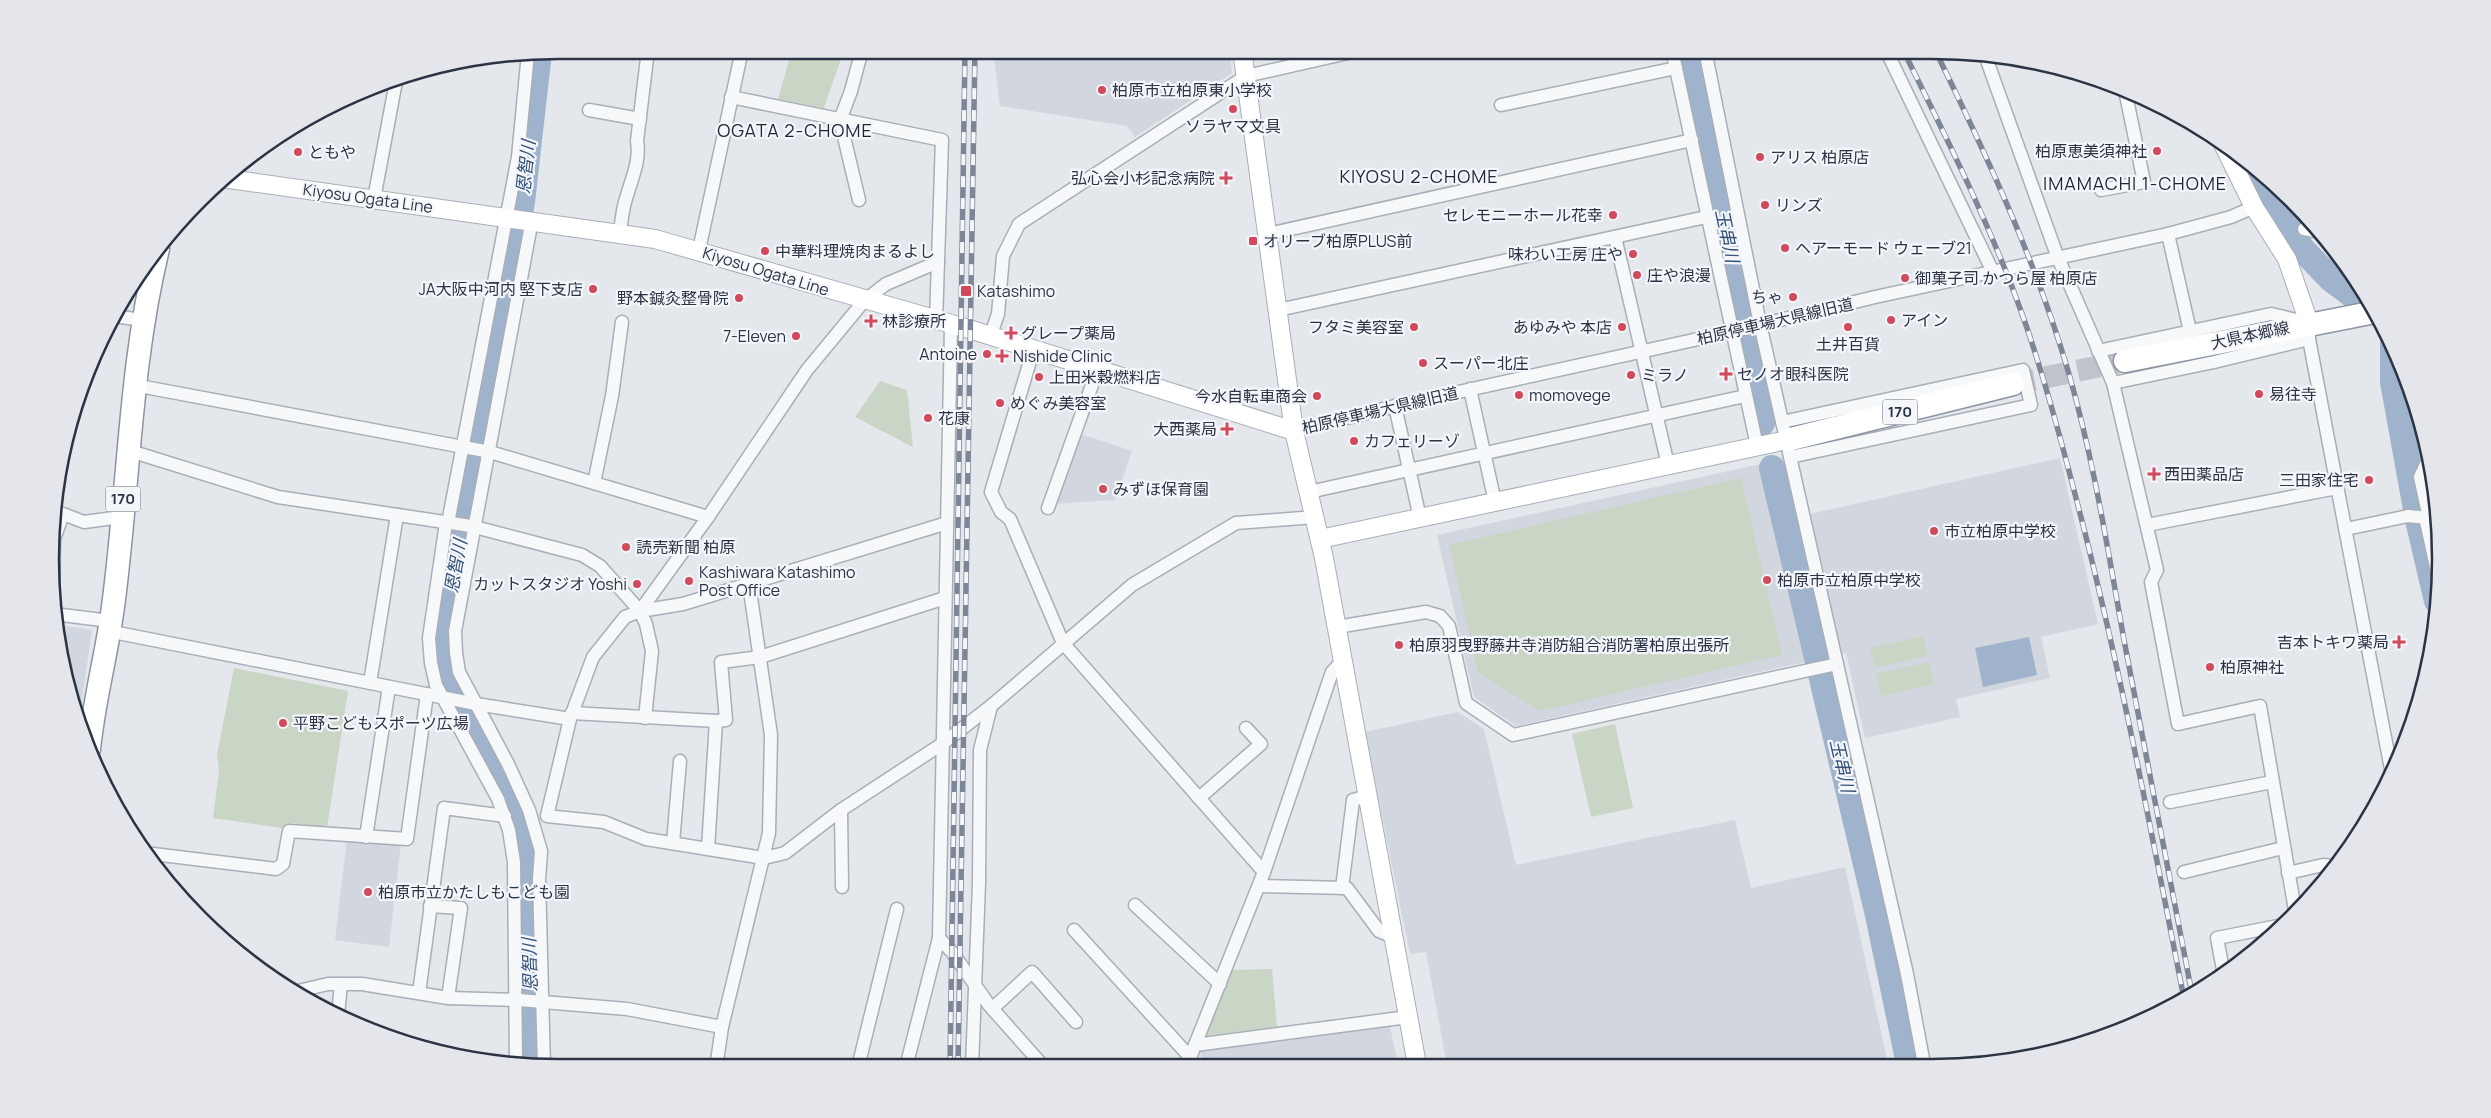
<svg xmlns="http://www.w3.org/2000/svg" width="2491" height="1118" viewBox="0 0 2491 1118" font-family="Manrope,'Noto Sans JP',sans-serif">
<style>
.built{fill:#d2d6de}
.green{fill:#c9d6c5}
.water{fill:#9fb4cc}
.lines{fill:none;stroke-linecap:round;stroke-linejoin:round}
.river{stroke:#9fb4cc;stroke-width:26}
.highway-tunnel{stroke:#bfc3cb;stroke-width:22;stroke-dasharray:22 11;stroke-linecap:butt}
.street-casing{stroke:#a9aeb7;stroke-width:15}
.secondary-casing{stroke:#a9aeb7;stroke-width:20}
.highway-casing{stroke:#8b94a3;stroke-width:25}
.street{stroke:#f7f8fa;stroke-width:12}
.secondary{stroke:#fff;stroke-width:18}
.highway{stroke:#fff;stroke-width:22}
.rail-casing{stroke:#7d8696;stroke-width:5.5}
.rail{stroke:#f4f6f9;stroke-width:4;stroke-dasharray:11;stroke-linecap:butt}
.poi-dot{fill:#d1495b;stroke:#f4f6f9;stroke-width:2}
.labels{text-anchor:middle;stroke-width:4.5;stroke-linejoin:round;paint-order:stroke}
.shield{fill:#f4f6f9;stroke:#676e7b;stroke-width:1}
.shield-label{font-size:15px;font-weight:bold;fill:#2b3445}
.poi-label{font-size:16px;fill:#2b3445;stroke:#f4f6f9;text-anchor:start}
.street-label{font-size:16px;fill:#2b3445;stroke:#f4f6f9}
.neighbourhood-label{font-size:18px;letter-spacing:1px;fill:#1d2536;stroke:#f4f6f9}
.water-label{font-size:18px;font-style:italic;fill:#34527a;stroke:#f4f6f9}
.rim{fill:none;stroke:#2b3445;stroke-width:2.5}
</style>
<rect width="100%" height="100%" fill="#e4e7ec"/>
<g class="built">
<path d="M993 50H1229L1232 73 1135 137 1127 126 1000 106Z"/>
<path d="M1078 433 1132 451 1115 500 1053 504Z"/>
<path d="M2060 458 2098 624 2041 637 2050 678 1956 699 1960 717 1865 738 1846 653 1516 726 1474 697 1437 535 1770 462 1783 520Z"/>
<path d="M54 624 92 630 78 726 77 723Z"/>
<path d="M1458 712 1484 729 1516 865 1735 820 1751 888 1845 867 1888 1064 1447 1065 1426 952 1410 954 1365 732Z"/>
<path d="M347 838 401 844 389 947 335 940Z"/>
<path d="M1389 1022 1398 1065 1203 1066 1200 1051Z"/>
</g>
<g class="green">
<path d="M792 50H844L824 108 778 99Z"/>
<path d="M880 381 907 390 913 447 855 417Z"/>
<path d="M1741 478 1782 655 1539 711 1478 672 1449 545Z"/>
<path d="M1923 636 1927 656 1875 667 1870 648Z"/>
<path d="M1929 662 1934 684 1881 696 1876 674Z"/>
<path d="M234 668 348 691 327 828 292 823 282 828 213 818 219 770 217 755Z"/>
<path d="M1615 724 1633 808 1591 817 1572 734Z"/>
<path d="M1272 969 1277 1027 1203 1036 1230 970Z"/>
</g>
<path class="water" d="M2029 637 2037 675 1983 687 1975 648Z"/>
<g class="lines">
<g class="river">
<path d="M1686 50 1743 308 1745 346 1762 423"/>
<path d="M2254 166 2302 249 2331 279 2374 311"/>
<path d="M2393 345V382L2418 520 2437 601"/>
<path d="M1772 468 1878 915 1909 1064"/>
<path d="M533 1065 527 854 513 801 448 682 441 645 459 537 522 202 539 52"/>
</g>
<path class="highway-tunnel" d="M2013 384 2125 361"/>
<defs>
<g id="street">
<path d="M1672 50 1757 446"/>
<path d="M1705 50 1760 324 1907 974 1924 1064"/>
<path d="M1886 50 1993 272"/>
<path d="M1985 55 2058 258 2113 383 2157 570 2151 582 2178 724 2260 706 2295 910"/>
<path d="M731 97 942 140 936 322"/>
<path d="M1501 105 1676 68"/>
<path d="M589 110 640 119"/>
<path d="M2101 190 2144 182 2126 95 2128 92"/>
<path d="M374 199 397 76"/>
<path d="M859 200 840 120 851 91 862 50"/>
<path d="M532 220 455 631 456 653 459 672 508 764 529 810 541 851 539 879 544 1067"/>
<path d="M2304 229 2320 232"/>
<path d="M620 233C621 224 622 215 624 206 629 184 641 163 637 141L648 50"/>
<path d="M1268 234 1692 140"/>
<path d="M2168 234 2190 331"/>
<path d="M1615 237 1668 465"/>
<path d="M699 250 742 50"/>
<path d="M1278 310 1706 217"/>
<path d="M113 316 143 320"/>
<path d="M990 337 998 314 1003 256 1019 224 1246 76 1361 50"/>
<path d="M1033 351 991 492 1001 512 1010 519 1063 643 1264 872"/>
<path d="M2098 351 2271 314 2309 323V339L2391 769"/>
<path d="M2113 383 2214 362 2309 339"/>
<path d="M134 385 490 452 708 517"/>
<path d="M1470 389 1495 502"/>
<path d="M1395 406 1420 518"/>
<path d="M1782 422 2023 370 2031 405 1790 457"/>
<path d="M1294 431 1395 406 1739 330 1875 297 2168 234 2231 217 2254 207"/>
<path d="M127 450 278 497 471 526 582 555 600 566 640 611 646 624 652 651 645 718"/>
<path d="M594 483 612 396 622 322"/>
<path d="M1309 492 1745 396"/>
<path d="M1048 508 1097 371"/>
<path d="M2425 517 2438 576"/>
<path d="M2429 518 2420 477 2429 458"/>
<path d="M446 523 429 638 431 663 436 685 498 799 509 830 514 862 516 1064"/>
<path d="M448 523 518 157 528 53"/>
<path d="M947 523 683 604 640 611 625 617 593 657 570 719 547 816 604 822 646 839 764 858 785 853 841 810 942 744 991 706 1132 585 1236 523 1315 517"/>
<path d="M2147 525 2337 488"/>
<path d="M2346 529 2408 516 2439 519"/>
<path d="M53 604 54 539 63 514 84 522 121 517"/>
<path d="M640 611 708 517 807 370 864 301 886 284 938 262"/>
<path d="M54 614 110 621"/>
<path d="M1337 627 1426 612 1440 616 1449 626 1466 703 1513 735 1837 664"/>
<path d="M108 631 476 704 570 719"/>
<path d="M370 683 397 515"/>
<path d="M572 713 716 721 708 849"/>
<path d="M716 721 726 720 721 662 760 657 945 598"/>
<path d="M1199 798 1261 744 1246 728"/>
<path d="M2170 802 2272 782"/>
<path d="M841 810 842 887"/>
<path d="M366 837 389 687"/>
<path d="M673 843 680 761"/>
<path d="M145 853 276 869 283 864 289 831 407 839 427 694"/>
<path d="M2184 872 2283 848"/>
<path d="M2288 873 2323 865 2334 866"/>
<path d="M1259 886 1347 888 1379 931 1393 937"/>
<path d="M1342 888 1353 800 1367 796"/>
<path d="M1135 905 1220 984"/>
<path d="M430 906 461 908 448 998"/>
<path d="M1074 930 1190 1057"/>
<path d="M939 938 952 952 989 1005 1044 1067"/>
<path d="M2224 975 2217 938 2283 925"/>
<path d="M294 992 328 984H362L448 998 519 1000 627 1009 722 1027"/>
<path d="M419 993 444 808 505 816"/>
<path d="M993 1008 1032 972 1076 1022"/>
<path d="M338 1015 341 984"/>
<path d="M1195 1045 1264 872 1332 672 1342 661"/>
<path d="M1187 1066 1195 1045 1408 1017"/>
<path d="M858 1067 897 909"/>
<path d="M906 1067 939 938 951 325"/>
<path d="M972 1067 979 883 980 750 991 706"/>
<path d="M716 1068 722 1027 769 833 771 735 749 584"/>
</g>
<g id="secondary">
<path d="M1242 50 1294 431 1324 558 1417 1065"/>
<path d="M2223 144 2254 207 2287 259 2309 323"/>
<path d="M222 178 655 239 969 329 1294 431"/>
<path d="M1320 539 1787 440"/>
</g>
<g id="highway">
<path d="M2125 361 2375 312"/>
<path d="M1787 440 2013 384"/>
<path d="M89 749C94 699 108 650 114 599 129 482 130 364 158 249"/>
</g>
</defs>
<use href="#street" class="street-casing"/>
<use href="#secondary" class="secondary-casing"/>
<use href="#highway" class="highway-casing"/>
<use href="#street" class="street"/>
<use href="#secondary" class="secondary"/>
<use href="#highway" class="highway"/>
<defs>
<g id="rail">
<path d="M1903 50C1948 141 1994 232 2027 328 2049 393 2066 459 2083 525 2123 682 2153 840 2184 999"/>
<path d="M1935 50C1987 156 2036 261 2069 374 2094 461 2108 551 2124 640 2146 758 2170 876 2192 994"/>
<path d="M950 1067 965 50"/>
<path d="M958 1067 975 50"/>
</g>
</defs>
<use href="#rail" class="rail-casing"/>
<use href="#rail" class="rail"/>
</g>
<g class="poi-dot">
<circle cx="1102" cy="90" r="5"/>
<circle cx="1233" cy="109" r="5"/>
<circle cx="2157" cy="151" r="5"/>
<circle cx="298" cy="152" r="5"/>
<circle cx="1760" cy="157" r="5"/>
<path d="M1223.5 170.5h5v5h5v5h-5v5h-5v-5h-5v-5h5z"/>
<circle cx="1765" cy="205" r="5"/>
<circle cx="1613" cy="215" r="5"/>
<rect x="1248" y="236" width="10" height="10" rx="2.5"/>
<circle cx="1785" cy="248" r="5"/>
<circle cx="765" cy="251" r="5"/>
<circle cx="1633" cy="254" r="5"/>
<circle cx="1637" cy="275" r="5"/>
<circle cx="1905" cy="278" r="5"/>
<circle cx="593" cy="289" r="5"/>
<rect x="960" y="285" width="12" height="12" rx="2.5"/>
<circle cx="1793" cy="297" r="5"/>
<circle cx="739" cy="298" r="5"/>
<circle cx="1891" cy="320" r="5"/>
<path d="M868.5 313.5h5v5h5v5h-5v5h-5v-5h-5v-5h5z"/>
<circle cx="1414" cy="327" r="5"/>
<circle cx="1622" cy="327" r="5"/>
<circle cx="1848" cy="327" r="5"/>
<path d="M1008.5 325.5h5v5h5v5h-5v5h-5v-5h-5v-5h5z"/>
<circle cx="796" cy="336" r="5"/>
<circle cx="987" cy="354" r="5"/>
<path d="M999.5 348.5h5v5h5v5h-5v5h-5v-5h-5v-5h5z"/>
<circle cx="1423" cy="363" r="5"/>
<path d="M1723.5 366.5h5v5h5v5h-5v5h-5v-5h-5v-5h5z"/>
<circle cx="1631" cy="375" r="5"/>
<circle cx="1039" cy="377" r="5"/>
<circle cx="2259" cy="394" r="5"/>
<circle cx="1519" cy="395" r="5"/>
<circle cx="1317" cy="396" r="5"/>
<circle cx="1000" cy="403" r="5"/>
<circle cx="928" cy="418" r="5"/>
<path d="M1224.5 421.5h5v5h5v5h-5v5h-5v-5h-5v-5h5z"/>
<circle cx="1354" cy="441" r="5"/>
<path d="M2151.5 466.5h5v5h5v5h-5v5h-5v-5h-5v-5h5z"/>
<circle cx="2369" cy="480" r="5"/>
<circle cx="1103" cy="489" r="5"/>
<circle cx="1934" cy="531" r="5"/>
<circle cx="626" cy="547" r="5"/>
<circle cx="1767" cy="580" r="5"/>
<circle cx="689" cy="581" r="5"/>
<circle cx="637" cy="584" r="5"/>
<path d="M2396.5 634.5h5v5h5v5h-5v5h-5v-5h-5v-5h5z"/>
<circle cx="1399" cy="645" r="5"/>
<circle cx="2210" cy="667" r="5"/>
<circle cx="283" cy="723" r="5"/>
<circle cx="368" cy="892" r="5"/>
</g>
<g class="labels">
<g class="shield">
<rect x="1882.5" y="399.5" width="35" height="25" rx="4"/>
<rect x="105.5" y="486.5" width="35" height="25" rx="4"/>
</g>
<g class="shield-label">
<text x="1900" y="417">170</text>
<text x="123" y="504">170</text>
</g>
<g class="poi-label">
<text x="1112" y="96">柏原市立柏原東小学校</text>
<text x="1233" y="132" text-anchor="middle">ソラヤマ文具</text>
<text x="2147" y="157" text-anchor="end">柏原恵美須神社</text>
<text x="308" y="158">ともや</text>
<text x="1770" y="163">アリス 柏原店</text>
<text x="1215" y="184" text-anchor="end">弘心会小杉記念病院</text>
<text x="1775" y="211">リンズ</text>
<text x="1603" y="221" text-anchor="end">セレモニーホール花幸</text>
<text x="1263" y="247">オリーブ柏原PLUS前</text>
<text x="1795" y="254">ヘアーモード ウェーブ21</text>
<text x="775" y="257">中華料理焼肉まるよし</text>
<text x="1623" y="260" text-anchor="end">味わい工房 庄や</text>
<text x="1647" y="281">庄や浪漫</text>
<text x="1915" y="284">御菓子司 かつら屋 柏原店</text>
<text x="583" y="295" text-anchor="end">JA大阪中河内 堅下支店</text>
<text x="977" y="297">Katashimo</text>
<text x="1783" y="303" text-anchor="end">ちゃ</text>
<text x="729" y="304" text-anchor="end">野本鍼灸整骨院</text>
<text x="1901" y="326">アイン</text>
<text x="882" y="327">林診療所</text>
<text x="1404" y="333" text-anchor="end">フタミ美容室</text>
<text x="1612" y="333" text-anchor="end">あゆみや 本店</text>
<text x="1021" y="339">グレープ薬局</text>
<text x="786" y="342" text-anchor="end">7-Eleven</text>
<text x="1848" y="350" text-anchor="middle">土井百貨</text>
<text x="977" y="360" text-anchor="end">Antoine</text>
<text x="1013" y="362">Nishide Clinic</text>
<text x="1433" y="369">スーパー北庄</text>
<text x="1737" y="380">セノオ眼科医院</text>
<text x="1641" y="381">ミラノ</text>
<text x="1049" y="383">上田米穀燃料店</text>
<text x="2269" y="400">易往寺</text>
<text x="1529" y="401">momovege</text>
<text x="1307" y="402" text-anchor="end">今水自転車商会</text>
<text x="1010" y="409">めぐみ美容室</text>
<text x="938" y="424">花康</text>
<text x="1217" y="435" text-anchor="end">大西薬局</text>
<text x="1364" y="447">カフェリーゾ</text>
<text x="2164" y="480">西田薬品店</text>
<text x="2359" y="486" text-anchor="end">三田家住宅</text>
<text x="1113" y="495">みずほ保育園</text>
<text x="1944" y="537">市立柏原中学校</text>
<text x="636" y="553">読売新聞 柏原</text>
<text x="699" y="578">Kashiwara Katashimo<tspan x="699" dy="18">Post Office</tspan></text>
<text x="1777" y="586">柏原市立柏原中学校</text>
<text x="627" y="590" text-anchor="end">カットスタジオ Yoshi</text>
<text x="2389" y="648" text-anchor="end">吉本トキワ薬局</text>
<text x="1409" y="651">柏原羽曳野藤井寺消防組合消防署柏原出張所</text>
<text x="2220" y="673">柏原神社</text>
<text x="293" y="729">平野こどもスポーツ広場</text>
<text x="378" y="898">柏原市立かたしもこども園</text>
</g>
<g class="street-label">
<text transform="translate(368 198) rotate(8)" y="6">Kiyosu Ogata Line</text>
<text transform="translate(766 271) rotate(17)" y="6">Kiyosu Ogata Line</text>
<text transform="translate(1775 321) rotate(-13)" y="6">柏原停車場大県線旧道</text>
<text transform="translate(2250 335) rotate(-12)" y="6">大県本郷線</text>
<text transform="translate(1380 410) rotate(-13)" y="6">柏原停車場大県線旧道</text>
</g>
<g class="neighbourhood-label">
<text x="795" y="137">OGATA 2-CHOME</text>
<text x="1419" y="183">KIYOSU 2-CHOME</text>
<text x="2135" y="190">IMAMACHI 1-CHOME</text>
</g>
<g class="water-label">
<text transform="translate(526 167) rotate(-84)" y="6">恩智川</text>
<text transform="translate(1727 236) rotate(78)" y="6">玉串川</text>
<text transform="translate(456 566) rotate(-80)" y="6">恩智川</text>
<text transform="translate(1842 766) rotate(77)" y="6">玉串川</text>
<text transform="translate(530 965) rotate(-92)" y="6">恩智川</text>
</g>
</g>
<path d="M0 0H2491V1118H0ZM559 59H1932A500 500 0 0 1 2432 559V559A500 500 0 0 1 1932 1059H559A500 500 0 0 1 59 559V559A500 500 0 0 1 559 59Z" fill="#e4e6eb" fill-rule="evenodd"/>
<path class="rim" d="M559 59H1932A500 500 0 0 1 2432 559V559A500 500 0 0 1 1932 1059H559A500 500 0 0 1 59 559V559A500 500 0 0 1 559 59Z"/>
</svg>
